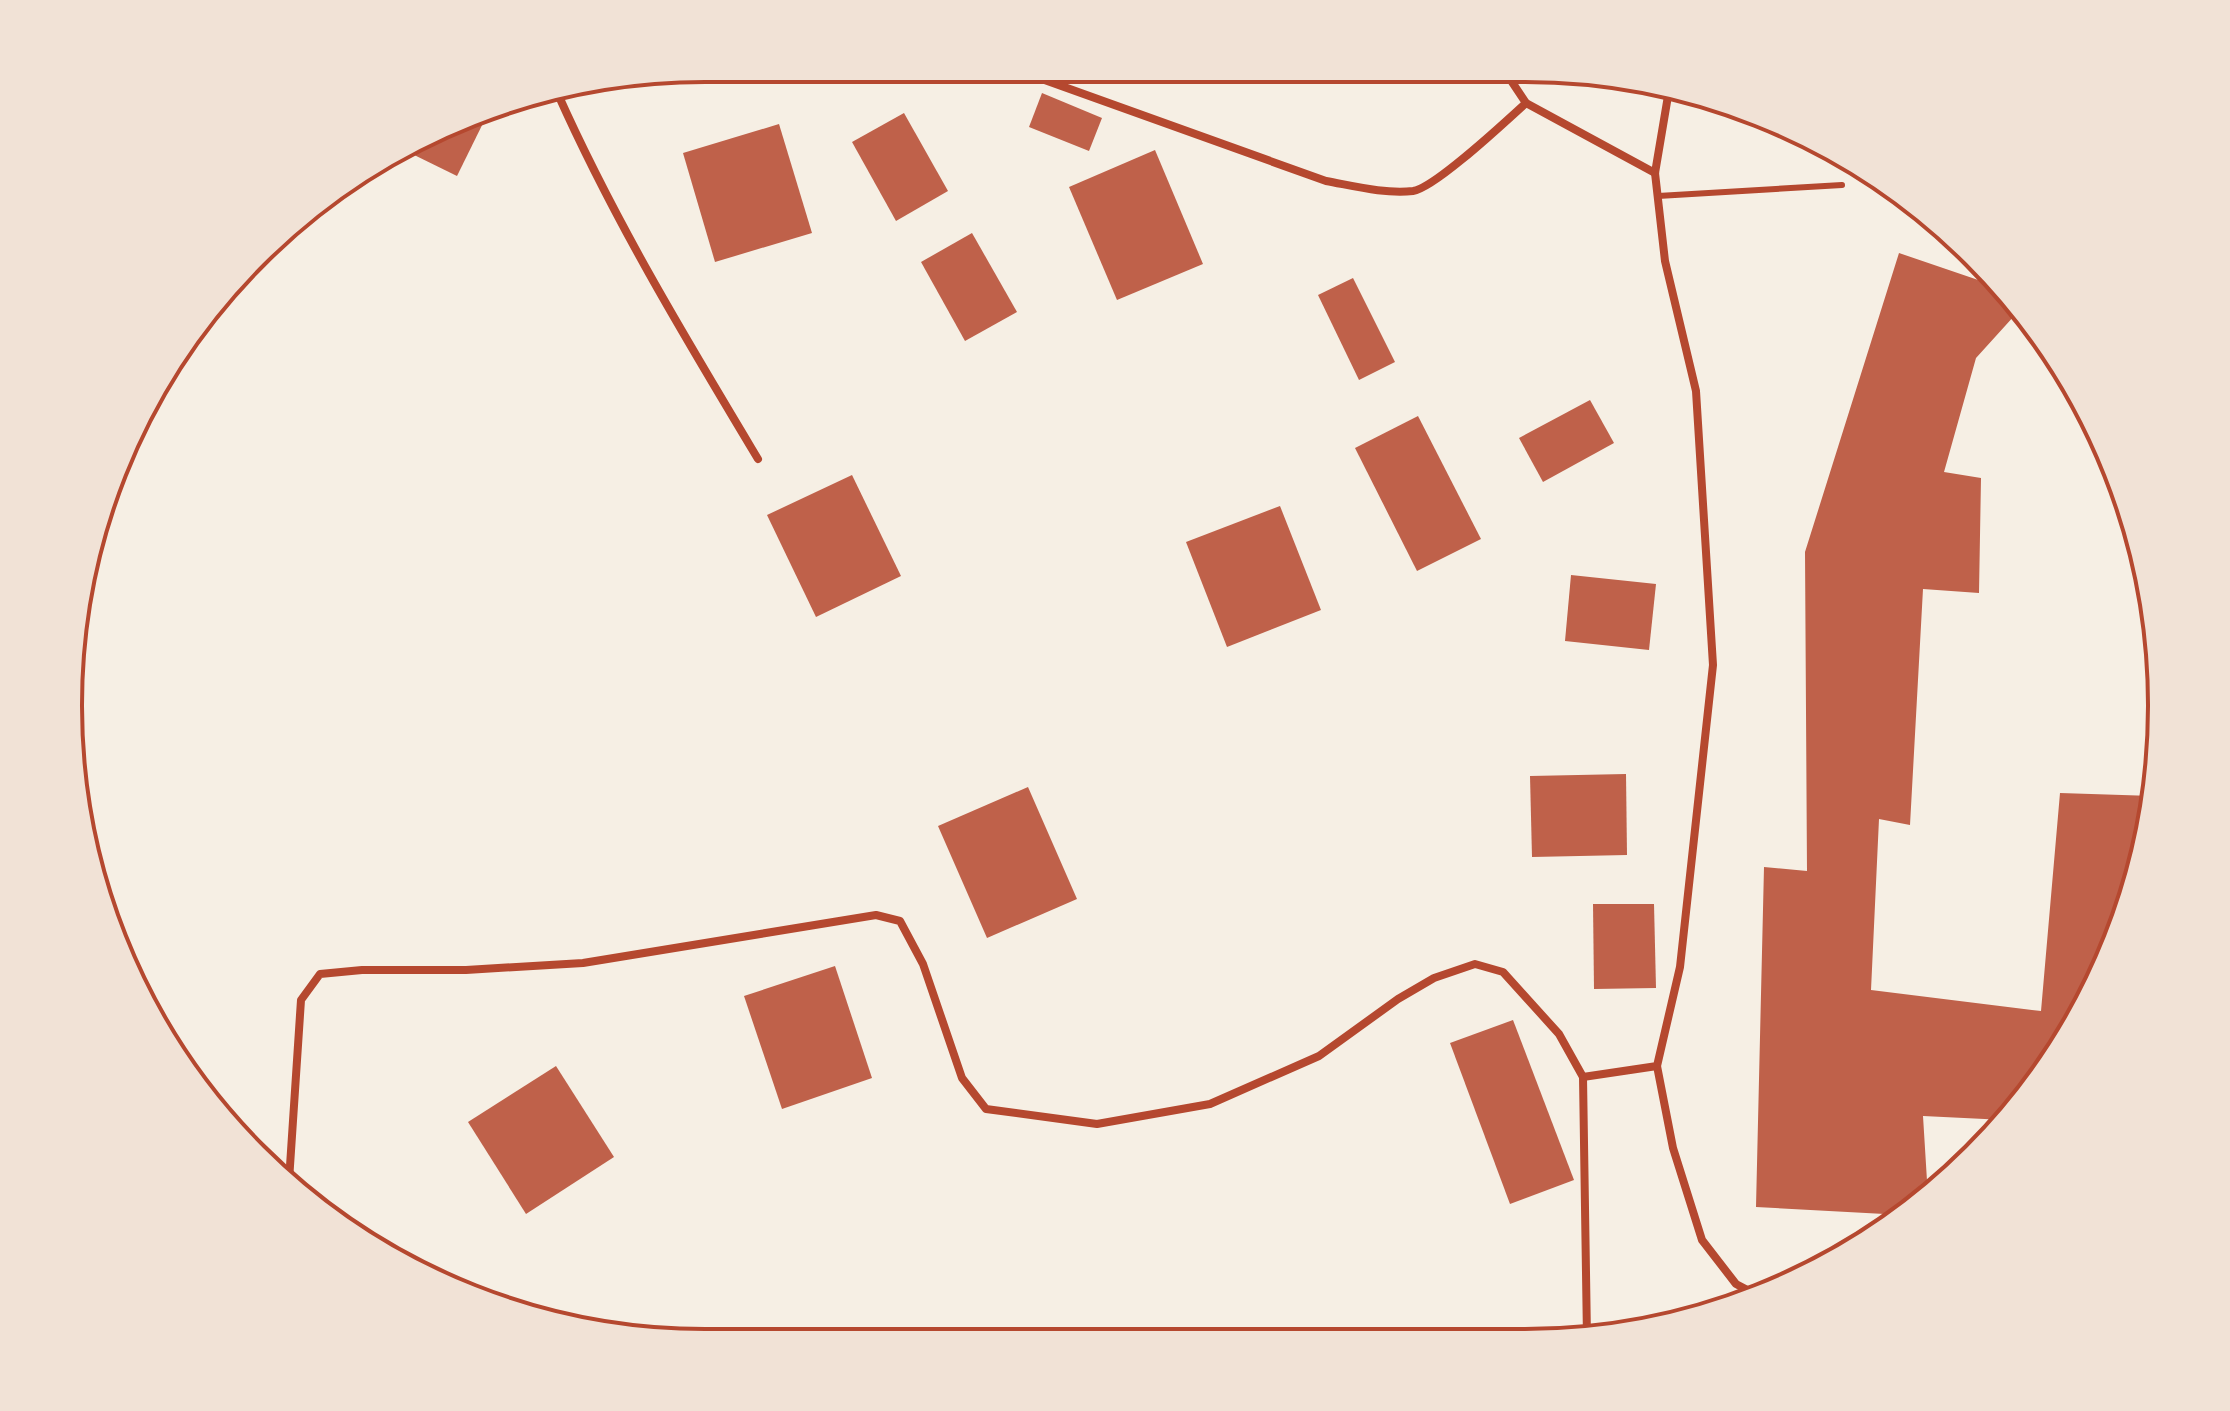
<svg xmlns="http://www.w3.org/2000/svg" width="2230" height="1411" viewBox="0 0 2230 1411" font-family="Roboto,sans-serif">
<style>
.building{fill:#bf614a}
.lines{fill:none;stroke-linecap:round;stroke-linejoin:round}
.service{stroke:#b5482f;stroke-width:6}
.minor{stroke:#b5482f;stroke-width:8}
.rim{fill:none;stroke:#b5482f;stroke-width:4}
</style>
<rect width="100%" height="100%" fill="#f6efe4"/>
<g class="building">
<path d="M1042 93 1102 118 1089 151 1029 127Z"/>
<path d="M491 107 457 176 404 150 426 139Z"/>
<path d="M904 113 948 191 896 221 852 142Z"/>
<path d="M779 124 812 233 715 262 683 153Z"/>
<path d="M1155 150 1203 264 1117 300 1069 187Z"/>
<path d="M972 233 1017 312 965 341 921 262Z"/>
<path d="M1899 253 1987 283V269L2015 300V315L1976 358 1944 472 1981 478 1979 593 1923 589 1910 825 1879 819 1871 990 2041 1011 2060 793 2153 796 2140 871 2096 988 2030 1094 2005 1120 1923 1116 1928 1197 1903 1215 1756 1207 1764 867 1807 871 1805 552Z"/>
<path d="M1353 278 1395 362 1359 380 1318 295Z"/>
<path d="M1590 400 1614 443 1543 482 1519 438Z"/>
<path d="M1418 416 1481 539 1417 571 1355 448Z"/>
<path d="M852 475 901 576 816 617 767 515Z"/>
<path d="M1280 506 1321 610 1227 647 1186 542Z"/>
<path d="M1571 575 1656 584 1649 650 1565 641Z"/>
<path d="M1626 774 1627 855 1532 857 1530 776Z"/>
<path d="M1028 787 1077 899 987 938 938 826Z"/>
<path d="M1593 904H1654L1656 988 1594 989Z"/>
<path d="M835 966 872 1078 782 1109 744 996Z"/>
<path d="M1513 1020 1574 1180 1510 1204 1450 1043Z"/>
<path d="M556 1066 614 1157 526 1214 468 1122Z"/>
</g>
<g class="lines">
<path class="service" d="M1658 196 1842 185"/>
<g class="minor">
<path d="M1017 70 1326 181C1354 186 1384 194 1413 191 1435 188 1506 121 1526 103"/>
<path d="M1506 73 1526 103 1655 173"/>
<path d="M557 92C614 220 686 339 758 459"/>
<path d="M1657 1066 1673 1148 1702 1240 1736 1284 1755 1294"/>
<path d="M289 1181 301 1000 320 974 362 970H466L583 963 876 915 900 921 923 964 962 1078 986 1109 1097 1124 1210 1104 1319 1056 1398 999 1434 978 1475 964 1503 972 1559 1034 1583 1077"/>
<path d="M1587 1338 1583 1077 1657 1066 1680 967 1713 665 1696 391 1665 261 1655 173 1669 90"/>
</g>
</g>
<path d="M0 0H2230V1411H0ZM705 82H1525A623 623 0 0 1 2148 705V706A623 623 0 0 1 1525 1329H705A623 623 0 0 1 82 706V705A623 623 0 0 1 705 82Z" fill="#f1e2d6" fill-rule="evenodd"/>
<path class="rim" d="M705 82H1525A623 623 0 0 1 2148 705V706A623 623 0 0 1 1525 1329H705A623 623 0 0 1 82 706V705A623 623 0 0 1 705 82Z"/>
</svg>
